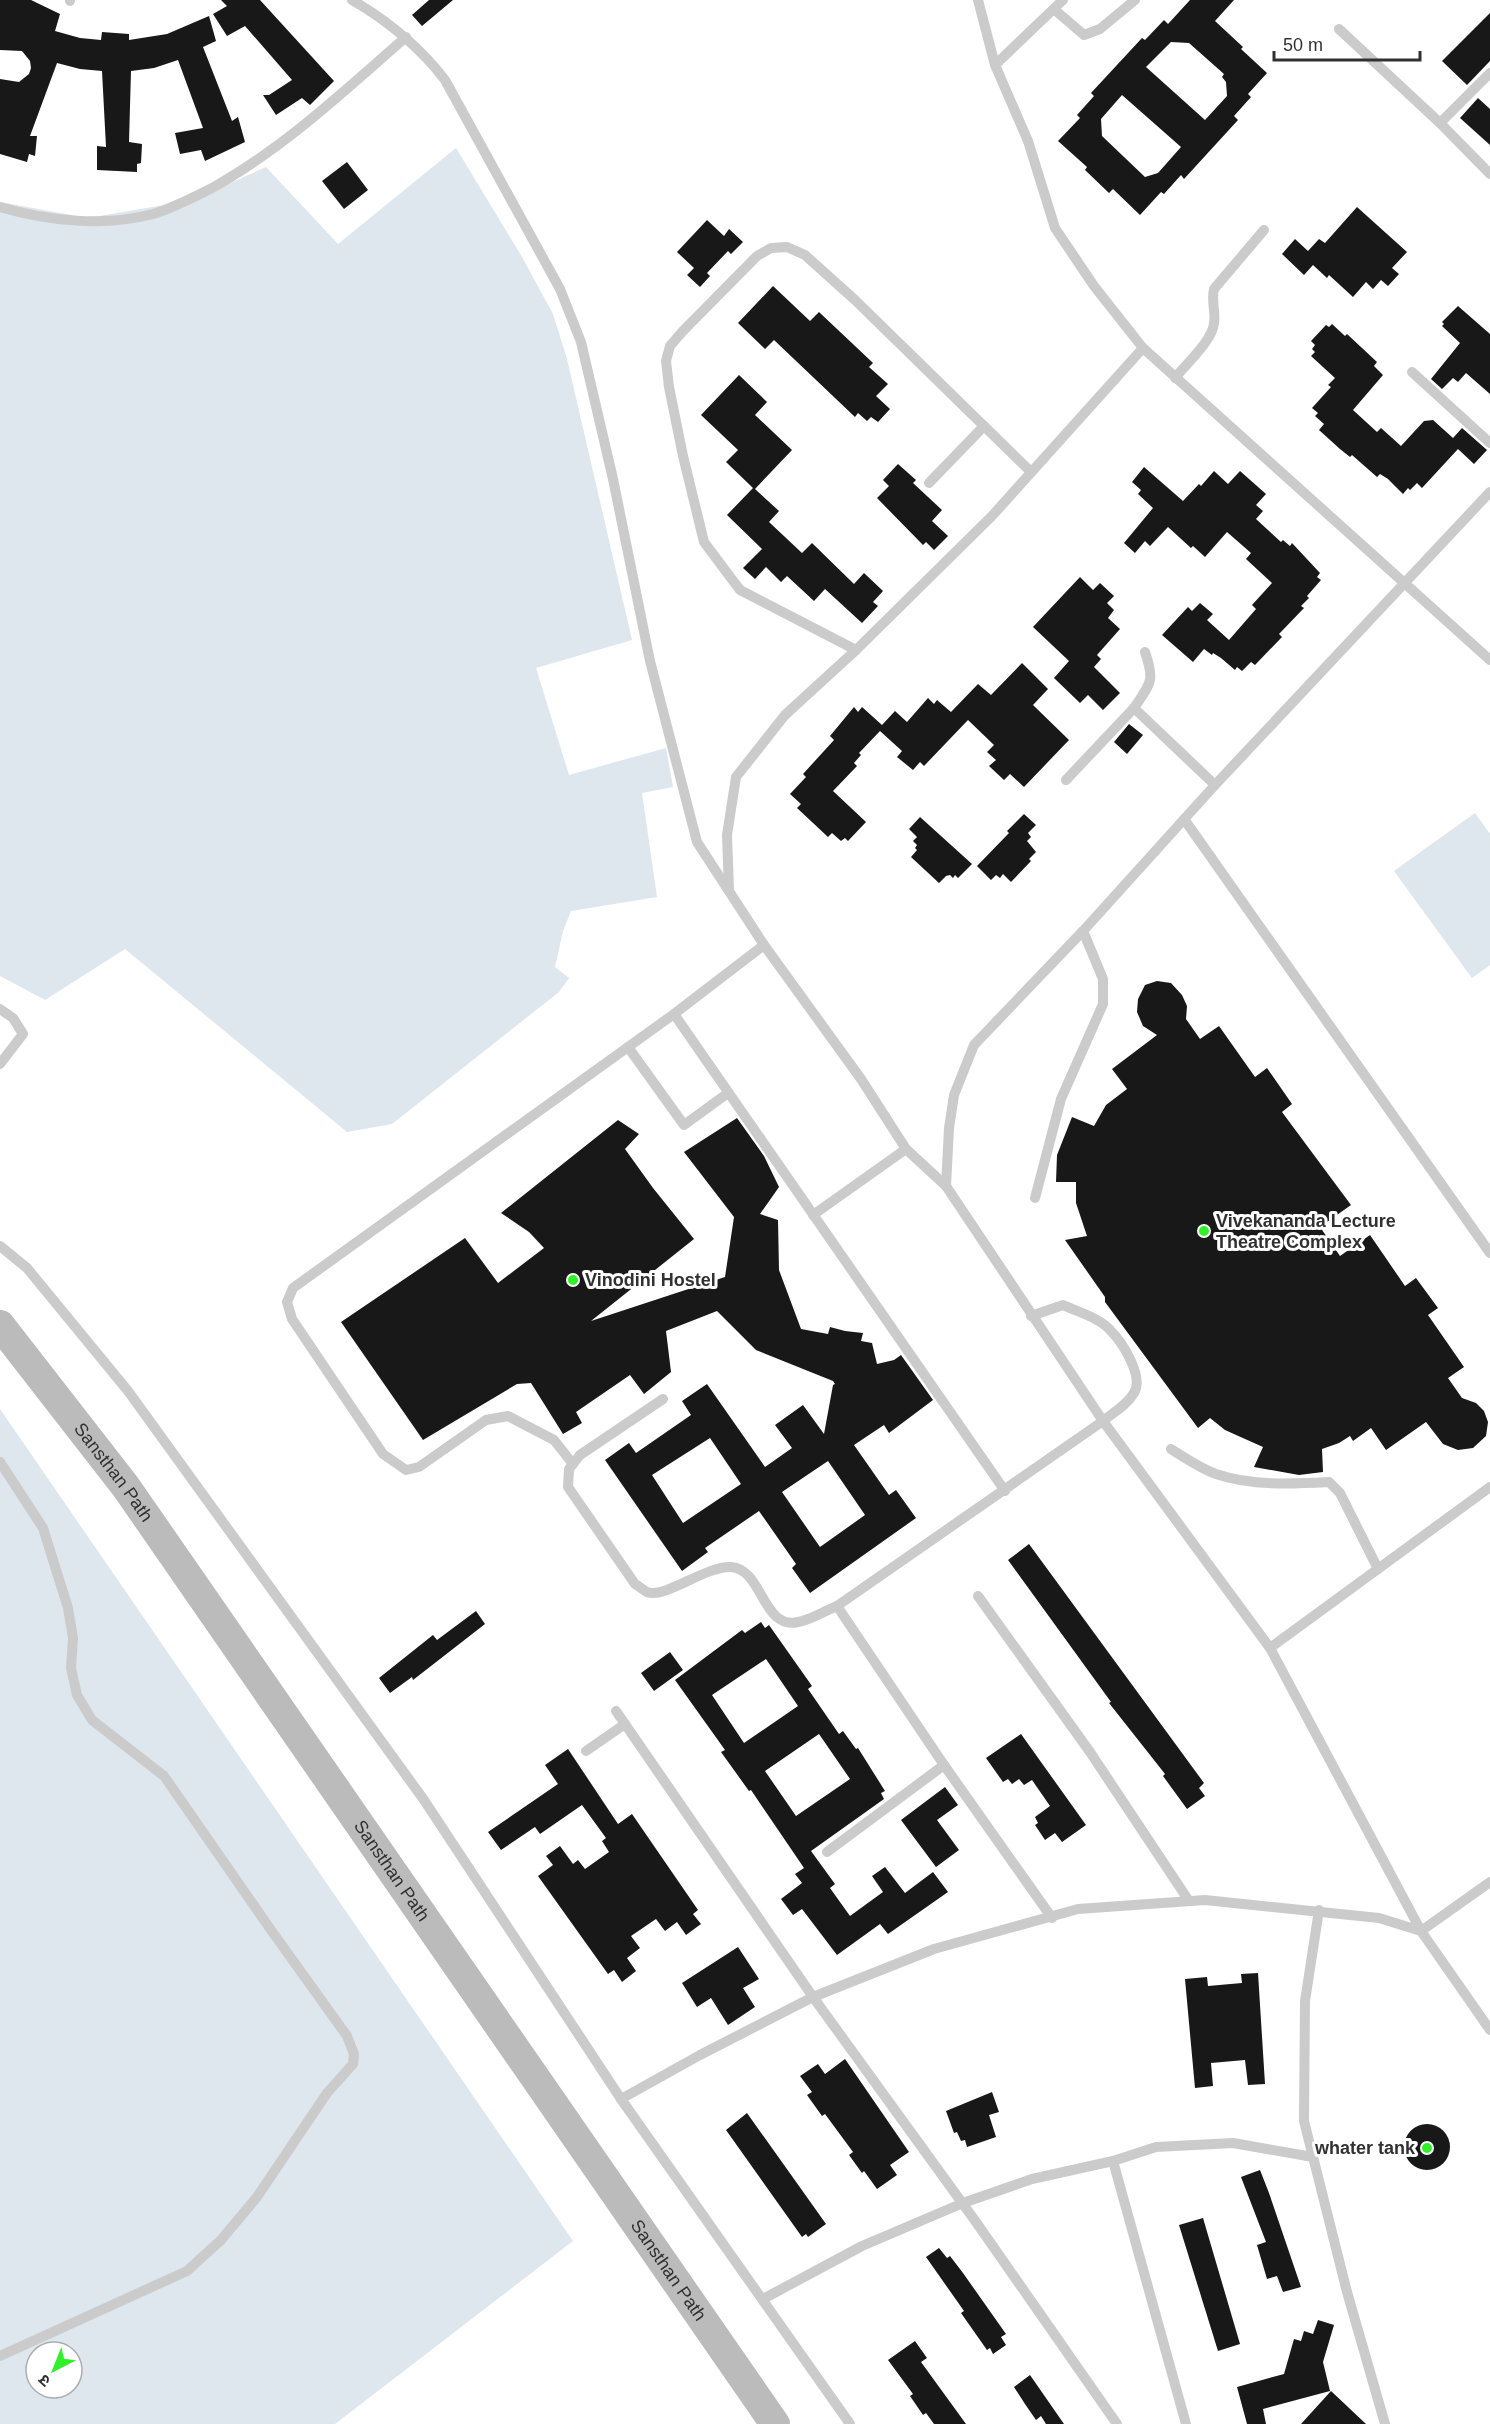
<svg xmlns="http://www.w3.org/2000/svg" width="1490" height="2424" viewBox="0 0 1490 2424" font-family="Arial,'Noto Sans Devanagari',sans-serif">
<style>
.green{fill:#dee6ee;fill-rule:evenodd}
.building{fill:#181818;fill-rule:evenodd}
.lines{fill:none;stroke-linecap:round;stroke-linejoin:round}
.lane{stroke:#cbcbcb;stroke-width:10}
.secondary{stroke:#bbb;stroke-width:30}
.poi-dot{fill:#31f02a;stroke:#fff;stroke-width:2}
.labels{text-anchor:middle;stroke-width:6;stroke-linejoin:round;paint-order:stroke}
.poi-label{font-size:18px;font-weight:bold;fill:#313131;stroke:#fff;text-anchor:start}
.street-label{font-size:18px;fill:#313131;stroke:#fff}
</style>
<rect width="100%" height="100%" fill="#fff"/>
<g class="green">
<path d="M456 148 522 257 553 314 567 359 632 640 536 668 569 775 666 748 673 787 642 793 657 897 571 911 563 931 555 967 569 978 559 992 392 1124 347 1132 125 949 45 1000 0 976V202L88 218 193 200 266 167 338 244Z"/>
<path d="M1475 813 1490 834V965L1472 978 1394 871Z"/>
<path d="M0 1409 573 2241 335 2424H0ZM36 2352H72V2388H36Z"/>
</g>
<g class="building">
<path d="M0 0H31L60 14 55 31 80 38 101 40 102 32 129 34V40L167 34 209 16 216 41 203 47 232 121 238 117 245 142 205 161 201 150 180 154 175 133 203 128 178 60 154 68 131 71 129 142 142 144 141 163 137 164V172L97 170V146L106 147 102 71 80 69 57 63 30 136H37L35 156 29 154 27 162 0 154V79L19 82 29 74 31 68 30 61 22 51 0 50Z"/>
<path d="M221 0H260L334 81 310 105 302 98 276 115 263 95H269L292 80 245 26 227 36 213 14 227 6Z"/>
<path d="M429 0H453L422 26 412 15Z"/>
<path d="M1190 0H1234L1215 21 1243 47 1241 49 1267 73 1248 94 1251 97 1234 116 1238 120 1184 179 1181 175 1164 194 1161 192 1140 215 1113 189 1109 193 1085 170 1087 167 1058 141 1080 118 1077 115 1094 96 1091 93 1142 38 1145 40 1164 20 1168 24ZM1171 42 1189 43 1224 74 1222 77 1226 82 1227 96 1205 120 1146 67ZM1122 95 1181 147 1158 173 1145 177 1102 136 1101 119Z"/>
<path d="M1490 13V61L1467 85 1442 61Z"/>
<path d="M1478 98 1490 109V145L1460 118Z"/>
<path d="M347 162 368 190 344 209 322 181Z"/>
<path d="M1357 207 1407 252 1392 268 1399 274 1388 286 1381 280 1373 289 1366 282 1353 297 1329 275 1327 278 1313 265 1304 275 1282 254 1295 239 1308 251 1319 239 1325 243Z"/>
<path d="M707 220 724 236 729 229 743 242 731 254 728 251 707 273 710 276 700 287 687 275 694 268 677 252Z"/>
<path d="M773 286 810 321 819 312 873 363 869 367 888 384 876 396 890 409 878 422 871 417 867 421 858 413 855 417 774 340 765 349 738 323Z"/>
<path d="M1458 306 1490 334V394L1466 373 1458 382 1453 378 1442 389 1431 379 1460 343 1442 326 1444 324 1442 322Z"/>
<path d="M1332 324 1345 336 1347 334 1377 362 1374 366 1383 375 1353 410 1377 432 1381 428 1401 446 1424 421 1433 420 1453 438 1462 428 1487 450 1474 464 1458 449 1422 488 1417 483 1410 490 1408 488 1403 494 1388 479 1380 474 1377 477 1352 455 1350 457 1340 449 1319 430 1324 424 1315 416 1318 413 1312 408 1331 387 1328 385 1335 378 1311 356 1315 352 1312 349 1315 345 1311 341 1326 325 1329 327Z"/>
<path d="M739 375 767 402 755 415 792 450 755 489 779 511 769 522 802 553 812 543 854 584 864 573 883 591 873 602 878 606 862 623 825 589 814 601 787 576 781 582 766 567 755 579 743 568 762 549 727 515 753 488 726 462 738 450 701 415Z"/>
<path d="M898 464 916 480 913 483 942 510 932 521 948 536 934 550 926 542 923 545 877 498 889 486 883 480Z"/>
<path d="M1144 467 1183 501 1199 484 1201 486 1214 471 1228 484 1240 471 1266 494 1256 505 1263 511 1256 519 1281 542 1283 540 1290 546 1292 543 1320 573 1317 577 1321 580 1307 596 1309 598 1301 606 1304 608 1279 634 1282 637 1255 665 1251 662 1242 671 1237 667 1235 670 1221 658 1213 653 1212 655 1204 649 1193 662 1162 635 1188 607 1192 611 1200 603 1213 614 1207 620 1229 640 1256 609 1252 605 1272 583 1246 559 1251 553 1227 532 1205 557 1193 546 1191 548 1168 527 1150 546 1145 541 1135 553 1124 543 1153 508 1138 494 1141 490 1132 482Z"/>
<path d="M1080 577 1093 590 1100 583 1114 596 1107 603 1114 610 1108 618 1120 629 1097 655 1101 659 1094 667 1120 693 1103 710 1088 695 1080 703 1054 678 1069 661 1033 627Z"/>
<path d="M1022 663 1048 689 1033 705 1069 740 1024 787 1010 774 1004 780 989 766 996 760 987 752 994 745 968 720 924 766 920 762 913 770 897 757 902 751 880 731 859 753 861 755 854 763 857 766 833 791 866 822 848 841 845 838 841 841 832 833 828 837 797 808 801 804 790 794 806 777 803 774 834 740 830 736 854 707 858 712 862 707 882 725 895 711 907 722 928 698 934 704 937 700 951 712 978 684 991 695Z"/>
<path d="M1129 724 1143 735 1127 754 1114 742Z"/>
<path d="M1024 814 1036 825 1028 833 1031 837 1027 841 1036 852 1029 859 1031 861 1011 882 1003 874 1000 878 996 875 991 880 977 866 1009 833 1007 831Z"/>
<path d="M920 817 972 864 958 878 955 875 953 878 950 875 946 876 939 883 911 857 917 850 915 848 917 845 913 841 917 837 909 829Z"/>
<path d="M1157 981 1171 983 1182 995 1187 1006 1186 1019 1200 1039 1219 1026 1255 1077 1267 1068 1292 1104 1282 1112 1351 1205 1320 1227 1340 1256 1370 1235 1405 1286 1416 1278 1438 1308 1428 1315 1464 1367 1448 1378 1462 1398 1476 1403 1484 1411 1488 1422 1486 1436 1473 1448 1458 1450 1443 1444 1426 1422 1386 1450 1371 1428 1353 1441 1350 1436 1339 1443 1322 1449 1323 1472 1299 1475 1254 1467 1263 1447 1225 1430 1210 1418 1198 1428 1105 1302V1297L1065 1240 1087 1236 1076 1203V1182H1056L1057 1155 1072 1117 1094 1126 1106 1105 1127 1089 1112 1069 1157 1035 1143 1026 1137 1012 1138 999 1145 985Z"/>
<path d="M737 1118 764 1156 779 1187 760 1214 778 1220 779 1270 801 1329 828 1334 830 1327 845 1331 863 1333 861 1341 872 1343 877 1364 894 1360 901 1355 933 1400 889 1433 884 1425 854 1445 889 1495 896 1490 916 1518 810 1593 792 1568 796 1564 759 1511 705 1548 708 1552 682 1571 605 1460 629 1443 636 1453 691 1415 682 1401 707 1384 765 1467 792 1448 775 1425 803 1405 824 1434 833 1385 835 1384 833 1381 756 1350 717 1311 666 1331 671 1372 644 1394 630 1375 576 1412 582 1423 563 1434 531 1383 517 1384 423 1440 341 1322 465 1238 498 1283 544 1248 529 1232 501 1213 618 1120 639 1134 625 1149 653 1188 694 1239 591 1321 725 1277 734 1217 684 1152ZM710 1438 741 1484 683 1523 652 1475ZM828 1461 865 1515 820 1547 782 1492Z"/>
<path d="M1029 1544 1204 1783 1199 1788 1205 1796 1187 1809 1163 1776 1165 1774 1109 1703 1111 1702 1008 1560Z"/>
<path d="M476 1611 485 1624 413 1680 412 1677 390 1693 379 1678 433 1635 437 1640Z"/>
<path d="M761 1622 765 1628 769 1625 812 1686 808 1689 839 1734 843 1731 856 1749 858 1748 885 1791 881 1793 884 1799 811 1851 835 1884 830 1888 850 1916 883 1892 872 1876 885 1867 905 1893 933 1872 948 1892 888 1934 880 1924 837 1955 802 1909 793 1915 781 1899 802 1883 795 1874 804 1868 751 1790 749 1791 721 1752 725 1750 675 1680 742 1630 745 1633ZM766 1659 798 1706 744 1743 712 1695ZM819 1734 850 1779 796 1816 765 1771Z"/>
<path d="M670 1652 683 1670 654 1691 641 1673Z"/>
<path d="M1021 1734 1086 1825 1062 1842 1055 1833 1045 1840 1035 1825 1038 1823 1035 1817 1050 1806 1032 1780 1024 1785 1019 1779 1012 1784 1008 1779 1003 1782 986 1758Z"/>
<path d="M568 1749 618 1824 632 1814 698 1910 693 1914 701 1924 686 1935 677 1922 665 1931 656 1919 631 1936 640 1948 627 1958 636 1971 622 1982 614 1970 608 1974 538 1876 553 1865 546 1856 560 1846 573 1864 578 1860 585 1869 609 1852 602 1841 606 1838 582 1805 540 1834 535 1827 501 1850 488 1832 558 1784 545 1765Z"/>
<path d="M945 1787 958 1805 937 1820 959 1850 936 1867 901 1820Z"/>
<path d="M738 1947 759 1979 743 1988 755 2007 728 2025 711 1998 697 2007 682 1983Z"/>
<path d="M1258 1973 1265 2084 1248 2085 1245 2060 1211 2063 1213 2086 1195 2088 1185 1979 1207 1977 1208 1986 1242 1983 1241 1974Z"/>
<path d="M845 2059 909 2152 890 2165 897 2175 877 2189 864 2171 862 2173 849 2155 853 2152 825 2114 822 2116 807 2095 812 2092 800 2076 818 2064 825 2074Z"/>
<path d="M992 2092 999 2112 989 2115 996 2137 967 2147 965 2140 961 2141 957 2132 954 2133 946 2111Z"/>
<path d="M747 2113 826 2224 808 2237 806 2234 802 2237 726 2130Z"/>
<circle cx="1427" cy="2147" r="23"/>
<path d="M1260 2170 1269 2193 1301 2287 1283 2292 1277 2276 1267 2279 1257 2245 1266 2242 1241 2177Z"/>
<path d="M1203 2218 1240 2344 1218 2351 1179 2225Z"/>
<path d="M939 2248 947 2258 950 2256 963 2273 1006 2334 1001 2337 1006 2345 993 2354 990 2348 987 2350 961 2313 964 2311 926 2257Z"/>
<path d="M1318 2320 1334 2325 1323 2362 1330 2391 1263 2409 1266 2424H1247L1237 2387 1284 2374 1294 2339 1301 2341 1304 2331 1313 2334Z"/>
<path d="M915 2341 927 2358 921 2362 966 2424H934L926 2413 923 2415 910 2396 913 2394 888 2360Z"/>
<path d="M1030 2375 1064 2424H1046L1041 2416 1036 2420 1025 2404 1014 2387Z"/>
<path d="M1331 2391 1366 2424H1301Z"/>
</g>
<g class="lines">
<g class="lane">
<path d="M352 0C388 21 419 46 445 80L560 289 581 342 613 479 650 661 697 842 764 945 861 1079 906 1149 946 1186 1103 1421 1270 1648 1421 1931 1490 2030"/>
<path d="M978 0 995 65 1028 141 1055 228 1094 286 1143 348 1490 660"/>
<path d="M70 1V0"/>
<path d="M1055 10 1084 35 1100 29 1135 0"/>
<path d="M1339 29 1440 123 1490 174"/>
<path d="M995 65 1063 0"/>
<path d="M1440 123 1490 73"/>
<path d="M0 207C48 221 104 227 153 214 173 208 194 197 212 188 284 148 344 91 406 37"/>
<path d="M1412 372 1490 443"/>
<path d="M1175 378C1186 364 1213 340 1214 323 1216 311 1211 302 1214 289L1264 230"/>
<path d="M929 483 984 426"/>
<path d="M856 650 740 590 704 542 683 456 669 387 666 361 670 346 682 332 757 256 771 248 787 247 805 255 855 300 1031 472"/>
<path d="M1145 652C1155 681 1151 683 1134 708L1215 785"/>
<path d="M1066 780 1134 708"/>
<path d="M1184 819 1490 1253"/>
<path d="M729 890 727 835 736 777 785 715 856 650 992 516 1143 348"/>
<path d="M0 1009 13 1018 23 1034 0 1064"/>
<path d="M674 1014 1005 1491"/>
<path d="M628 1047 684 1125 728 1093"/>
<path d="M946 1186 949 1128 954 1095 974 1045 1083 931 1215 785 1490 492"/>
<path d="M1035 1198 1061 1099 1103 1004V979L1083 931"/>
<path d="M813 1215 906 1149"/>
<path d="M0 1246 27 1268 128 1391 424 1800 621 2099 850 2424"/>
<path d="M663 1399 580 1455 569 1469 568 1487 635 1584C639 1586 643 1590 647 1592 665 1599 705 1566 731 1567 763 1569 762 1630 798 1622 811 1620 824 1611 837 1606L1103 1421C1114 1412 1127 1405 1134 1393 1144 1377 1123 1343 1111 1331 1100 1318 1078 1312 1063 1305L1031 1316"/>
<path d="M1171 1449C1185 1458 1200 1468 1216 1474 1251 1486 1292 1484 1329 1482L1340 1493 1378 1569"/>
<path d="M0 1462 43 1528 68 1608 73 1638 71 1668 77 1695 92 1720 164 1776 271 1930 347 2036 354 2054 353 2064 327 2093 257 2197 221 2240 187 2271 0 2356"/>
<path d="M573 1464 554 1440 508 1416 486 1420 419 1467 406 1470 383 1454 292 1319 287 1302 293 1288 674 1014 764 945"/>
<path d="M978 1596 1090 1752 1189 1901"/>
<path d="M837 1606 944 1765 1052 1918"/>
<path d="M1270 1648 1490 1487"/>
<path d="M616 1711 625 1724"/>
<path d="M586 1751 625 1724 813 1997 976 2222 1117 2424"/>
<path d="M827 1852 944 1765"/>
<path d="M1319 1910 1305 2001 1304 2121 1347 2292 1385 2424"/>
<path d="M1421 1931 1490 1882"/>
<path d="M621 2099 700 2055 813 1997 934 1949 1078 1909 1205 1900 1379 1918 1421 1931"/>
<path d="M1113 2161 1186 2424"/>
<path d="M763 2299 862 2246 963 2203 1032 2179 1113 2161 1156 2147 1233 2143 1313 2157"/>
</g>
<path class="secondary" id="s1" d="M0 1325 126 1487 775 2424"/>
</g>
<g class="poi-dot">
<circle cx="1204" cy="1231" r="6"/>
<circle cx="573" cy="1280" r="6"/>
<circle cx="1427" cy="2148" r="6"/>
</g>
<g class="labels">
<g class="poi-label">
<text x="1216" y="1227">Vivekananda Lecture<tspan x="1216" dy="21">Theatre Complex</tspan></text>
<text x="585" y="1286">Vinodini Hostel</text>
<text x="1415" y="2154" text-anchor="end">whater tank</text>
</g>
<g class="street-label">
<text dy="6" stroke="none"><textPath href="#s1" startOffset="186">Sansthan Path</textPath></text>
<text dy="6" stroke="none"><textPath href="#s1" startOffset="672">Sansthan Path</textPath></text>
<text dy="6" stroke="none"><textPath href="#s1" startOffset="1158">Sansthan Path</textPath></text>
</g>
</g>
<g transform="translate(54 2370) rotate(222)"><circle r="28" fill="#ffffff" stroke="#adadad" stroke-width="1.5"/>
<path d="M0-4.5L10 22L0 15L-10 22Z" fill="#31f02a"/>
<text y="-9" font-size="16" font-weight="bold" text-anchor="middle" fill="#313131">उ</text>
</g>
<path d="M1274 51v9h146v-9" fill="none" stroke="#313131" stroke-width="3"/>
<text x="1283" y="51" font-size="18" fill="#313131" stroke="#ffffff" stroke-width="4.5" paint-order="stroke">50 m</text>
</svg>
